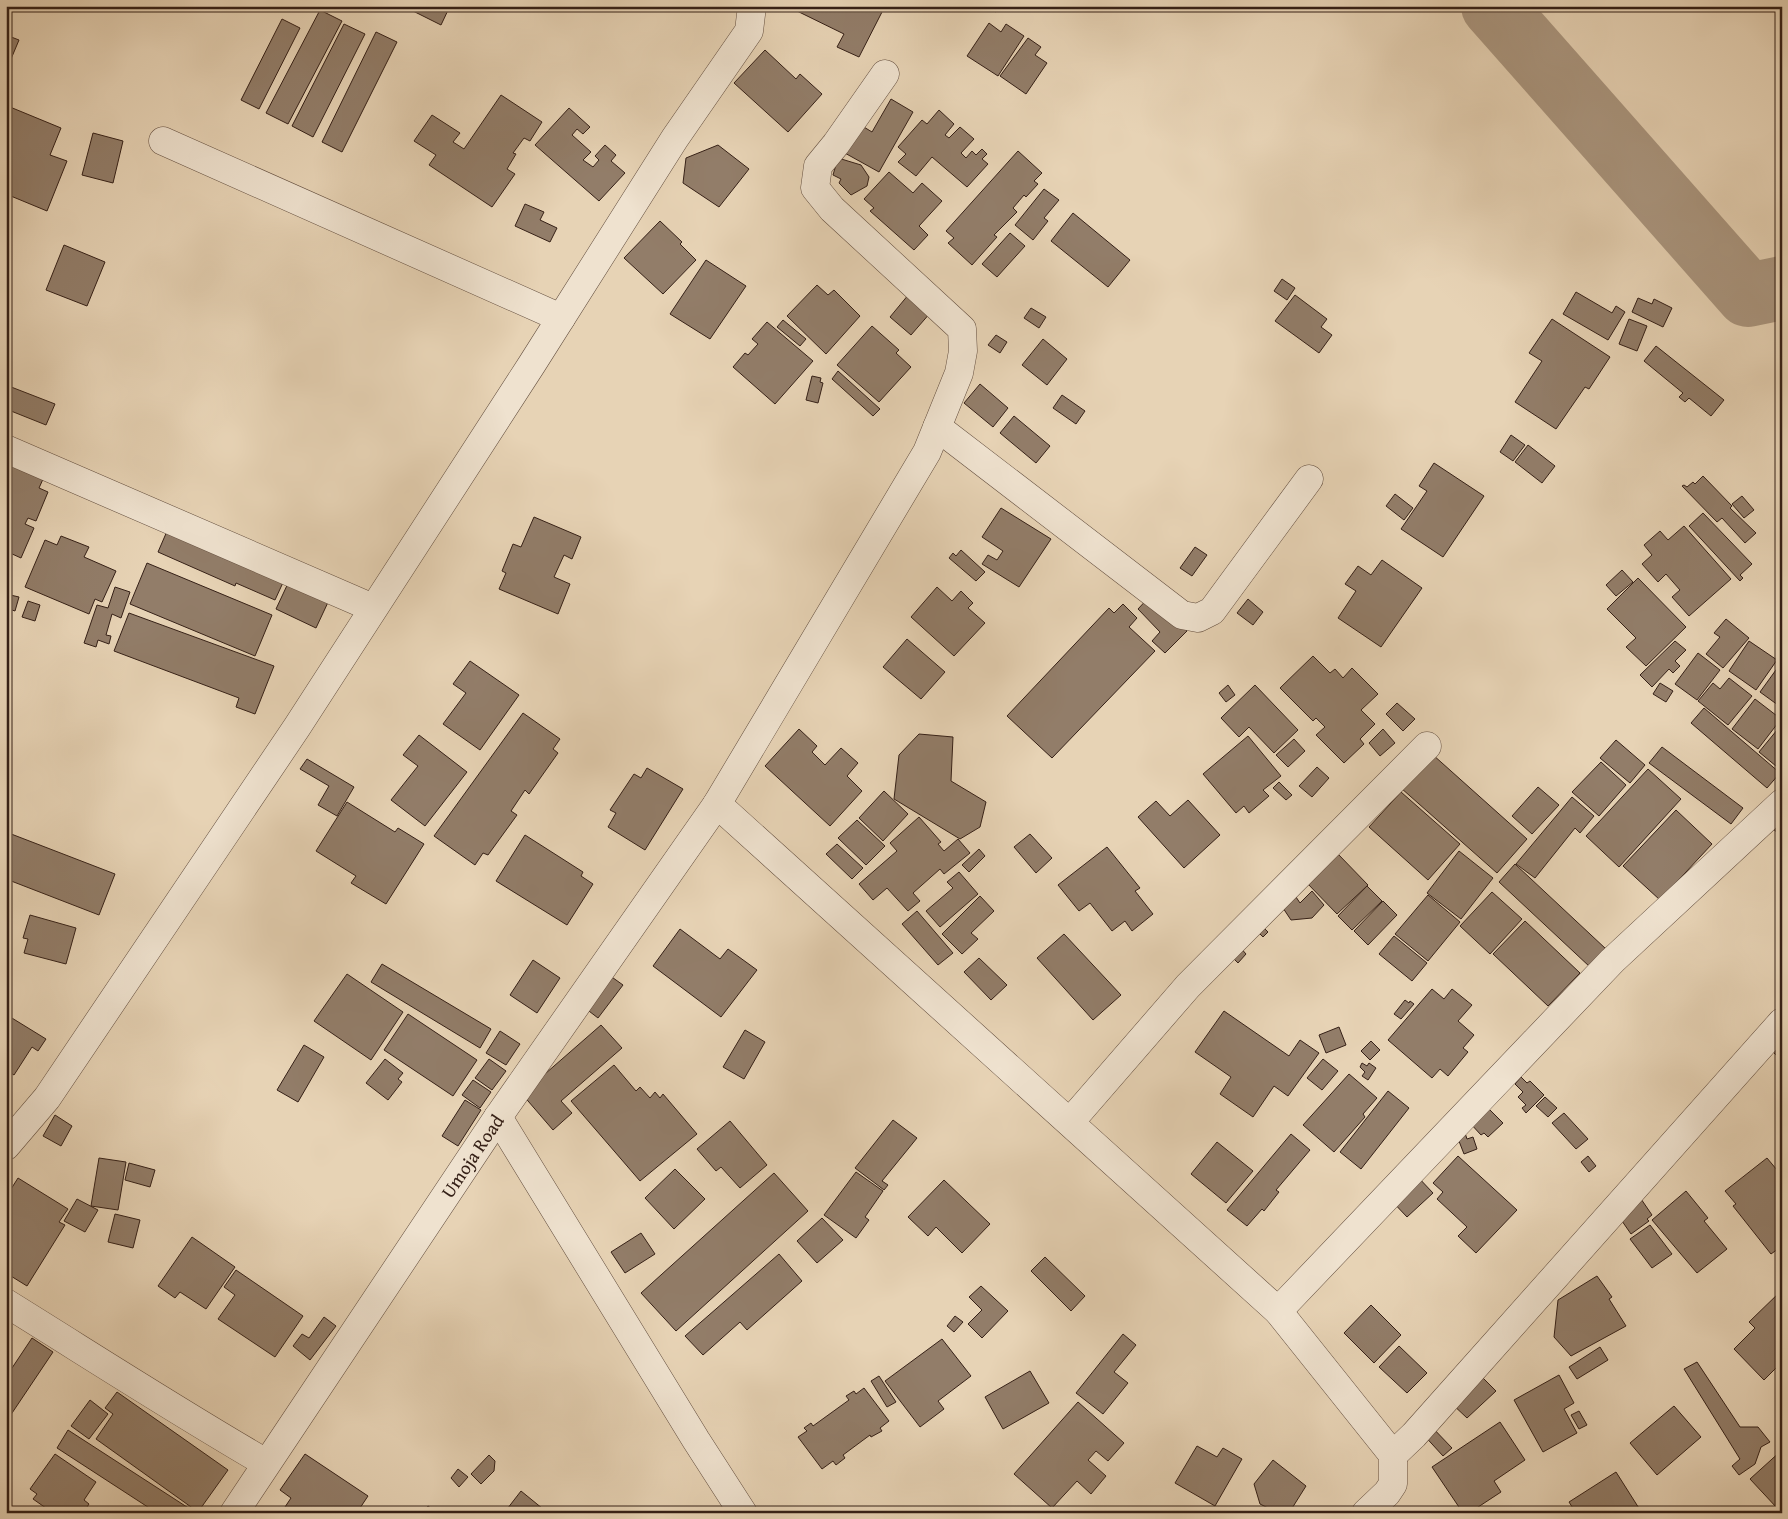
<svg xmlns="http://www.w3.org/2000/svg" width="1788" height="1519" viewBox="0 0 1788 1519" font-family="'Gentium Book Plus',serif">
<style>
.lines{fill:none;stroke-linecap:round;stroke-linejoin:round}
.river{stroke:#aa967f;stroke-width:64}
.building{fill:#927d69;stroke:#352017}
.minor-casing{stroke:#624d3e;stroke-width:29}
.minor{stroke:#efe2cf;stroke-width:28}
.labels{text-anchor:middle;stroke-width:4;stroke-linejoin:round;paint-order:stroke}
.street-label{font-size:19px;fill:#352017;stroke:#efe2cf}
</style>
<rect width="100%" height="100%" fill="#e7d3b5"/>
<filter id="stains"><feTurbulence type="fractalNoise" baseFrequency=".004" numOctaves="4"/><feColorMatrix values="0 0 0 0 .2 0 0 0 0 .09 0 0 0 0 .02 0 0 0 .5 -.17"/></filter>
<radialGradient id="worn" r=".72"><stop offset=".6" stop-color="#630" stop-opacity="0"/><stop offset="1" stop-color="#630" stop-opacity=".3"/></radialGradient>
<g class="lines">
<path class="river" d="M1493 6 1748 295 1782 288"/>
</g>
<g class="building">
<path d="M403 6H450L441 25Z"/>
<path d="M799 6H872L882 12 859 57 837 47 844 34 797 11Z"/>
<path d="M987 6H999L996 12Z"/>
<path d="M320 10 342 21 288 124 266 113Z"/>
<path d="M282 19 300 28 259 109 241 100Z"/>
<path d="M989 23 1001 32 1006 24 1024 36 998 76 967 56Z"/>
<path d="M344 24 365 34 313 137 292 126Z"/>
<path d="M376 32 397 42 342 152 322 142Z"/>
<path d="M6 35 19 40 11 59 6 57Z"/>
<path d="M1028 38 1041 47 1035 55 1047 63 1026 94 1000 76Z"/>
<path d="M765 50 796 79 800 74 822 94 788 132 734 83Z"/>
<path d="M501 95 542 122 530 141 524 138 513 153 516 154 507 169 515 174 492 207 429 165 436 155 414 141 432 115 460 133 453 142 464 149Z"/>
<path d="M891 99 913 112 879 172 843 152 859 124 872 132Z"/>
<path d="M10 107 61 128 50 155 67 161 47 211 6 194V117Z"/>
<path d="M569 108 590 127 583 134 577 129 572 135 591 152 583 160 593 167 599 160 595 156 605 145 616 155 611 161 625 173 599 201 535 145Z"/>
<path d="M939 110 954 124 945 135 949 138 960 127 974 139 961 153 966 158 972 151 976 155 982 149 987 154 982 159 988 164 967 187 932 157 916 176 898 162 906 154 898 147 922 120 927 124Z"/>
<path d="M93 133 123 141 113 183 82 175Z"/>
<path d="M718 145 749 169 719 207 683 183 686 158Z"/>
<path d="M1018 151 1042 173 1034 181 1038 184 1026 197 1024 195 1013 208 1017 212 994 235 997 237 972 265 948 243 954 238 946 231Z"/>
<path d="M838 158 861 165 869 177 867 186 851 195 839 183 841 179 833 175Z"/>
<path d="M889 172 913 193 922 183 942 201 919 226 928 235 914 250 870 211 874 208 864 199Z"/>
<path d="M1044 189 1059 200 1044 218 1048 221 1033 240 1015 225Z"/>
<path d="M525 204 544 212 540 220 557 228 550 242 515 226Z"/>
<path d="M1073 213 1130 260 1108 287 1051 241Z"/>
<path d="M660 221 682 242 680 244 696 260 663 294 624 258Z"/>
<path d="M1010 233 1025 246 997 277 982 264Z"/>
<path d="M64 245 105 262 87 306 46 290Z"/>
<path d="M706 260 746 286 710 339 670 314Z"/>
<path d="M1282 279 1295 288 1287 300 1274 291Z"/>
<path d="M817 285 828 295 834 290 860 316 826 354 787 316Z"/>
<path d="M1576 292 1612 313 1616 306 1625 312 1608 340 1563 314Z"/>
<path d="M909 294 931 312 911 335 890 317Z"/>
<path d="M1295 295 1327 319 1321 327 1332 335 1319 353 1275 321Z"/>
<path d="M1638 298 1652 304 1654 299 1672 308 1663 327 1632 312Z"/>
<path d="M1031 308 1046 317 1039 328 1024 318Z"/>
<path d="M1552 319 1610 357 1589 389 1585 387 1556 429 1515 402 1542 361 1529 353Z"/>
<path d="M1629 319 1647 326 1637 351 1619 344Z"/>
<path d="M783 320 806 339 800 346 777 327Z"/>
<path d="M767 322 813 361 775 404 733 367 745 353 748 355 758 344 752 339Z"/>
<path d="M872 326 899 350 896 353 911 367 879 402 837 365Z"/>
<path d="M996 335 1007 342 1000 353 988 345Z"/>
<path d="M1043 339 1067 359 1047 385 1022 365Z"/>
<path d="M1656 346 1724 400 1711 416 1689 398 1685 402 1679 397 1683 393 1644 361Z"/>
<path d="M838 371 880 409 873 416 832 379Z"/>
<path d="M812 376 821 378 820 382 823 383 818 403 806 400Z"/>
<path d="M980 384 1008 408 993 427 964 403Z"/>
<path d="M6 385 55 404 46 425 6 409Z"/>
<path d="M1062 395 1085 411 1076 424 1053 408Z"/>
<path d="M1014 416 1050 446 1036 463 1000 433Z"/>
<path d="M1511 435 1525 445 1513 461 1500 452Z"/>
<path d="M1528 445 1555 466 1542 483 1515 462Z"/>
<path d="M6 462 48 468 39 488 48 492 36 521 28 518 25 524 34 528 21 558 10 553 6 562Z"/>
<path d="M1434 463 1484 496 1443 557 1401 529 1427 491 1419 486Z"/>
<path d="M1703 476 1732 506 1730 508 1756 533 1745 543 1722 518 1717 522 1682 486 1684 485 1687 487 1693 482 1695 484Z"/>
<path d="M1395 494 1413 508 1404 520 1386 506Z"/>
<path d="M1742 496 1754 510 1744 518 1732 504Z"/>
<path d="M1001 508 1051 539 1019 587 982 564 988 555 997 560 1003 551 982 537Z"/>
<path d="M1703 513 1752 564 1740 575 1743 578 1740 581 1689 526Z"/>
<path d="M174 515 286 576 275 600 236 583 235 586 158 552Z"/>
<path d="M534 517 581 537 572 559 564 555 554 577 570 584 558 614 499 589 506 573 502 571 513 544 521 547Z"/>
<path d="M1684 526 1731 579 1689 616 1672 597 1680 590 1666 574 1658 582 1642 564 1652 555 1644 545 1660 531 1668 540Z"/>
<path d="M61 536 89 547 84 557 116 571 102 602 95 599 89 614 25 587 45 540 57 545Z"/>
<path d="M1195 547 1207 555 1192 576 1180 568Z"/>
<path d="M961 550 985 572 976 581 949 558 953 553 956 556Z"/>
<path d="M1382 560 1422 588 1381 647 1338 618 1356 591 1345 584 1358 566 1371 575Z"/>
<path d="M147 563 272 615 255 656 130 604Z"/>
<path d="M1622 570 1633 582 1616 596 1606 585Z"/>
<path d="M1638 578 1686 627 1646 666 1626 647 1636 638 1607 609Z"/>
<path d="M290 579 330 598 316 628 276 609Z"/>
<path d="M115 587 130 592 121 618 112 614 106 635 111 636 109 644 98 640 96 647 84 643 97 605 108 608Z"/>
<path d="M937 587 952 601 961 591 973 603 968 608 985 623 954 656 911 617Z"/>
<path d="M6 594 19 597 15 611 6 608Z"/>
<path d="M1151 595 1187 631 1165 653 1152 641 1160 632 1138 609Z"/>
<path d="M1248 599 1263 612 1253 625 1237 613Z"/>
<path d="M28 601 40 605 35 621 22 617Z"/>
<path d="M1123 604 1137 618 1129 627 1155 651 1052 758 1007 716 1109 608 1114 613Z"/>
<path d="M129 613 274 666 255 714 236 707 239 698 114 651Z"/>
<path d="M1726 619 1749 638 1723 668 1706 654 1720 637 1714 633Z"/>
<path d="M907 639 945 672 921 699 883 667Z"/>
<path d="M1675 641 1686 650 1675 661 1680 666 1673 673 1669 669 1652 687 1640 675Z"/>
<path d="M1749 641 1777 660 1756 690 1729 671Z"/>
<path d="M1698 653 1720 670 1697 700 1675 684Z"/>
<path d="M1313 656 1330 673 1335 669 1343 678 1352 668 1378 694 1361 710 1375 724 1360 739 1364 744 1344 763 1316 735 1325 727 1316 718 1313 721 1280 688Z"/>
<path d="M470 661 519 695 480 750 443 724 466 693 453 684Z"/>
<path d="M1781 663H1782V708L1760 692Z"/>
<path d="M1729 678 1752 696 1728 725 1698 701 1713 683 1720 689Z"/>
<path d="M1660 683 1673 691 1666 702 1653 694Z"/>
<path d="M1228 685 1235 695 1226 702 1219 693Z"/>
<path d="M1255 685 1298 730 1274 753 1249 727 1239 737 1221 718Z"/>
<path d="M1755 699 1781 719 1758 749 1732 729Z"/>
<path d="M1397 703 1415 719 1403 731 1386 714Z"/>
<path d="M1704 708 1780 773 1767 788 1691 723Z"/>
<path d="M523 713 560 739 553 749 558 753 529 794 525 790 511 811 517 815 488 855 483 853 475 865 434 836Z"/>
<path d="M1782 724V771L1759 752Z"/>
<path d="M799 729 817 746 812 752 825 765 841 748 858 763 847 776 862 791 830 826 765 766Z"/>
<path d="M1383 729 1395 743 1380 756 1369 743Z"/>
<path d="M919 734 953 737 951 781 986 802 980 827 960 839 894 799 899 755Z"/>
<path d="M419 735 467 772 425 826 391 800 418 766 403 755Z"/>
<path d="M1248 736 1281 776 1263 790 1269 796 1249 813 1244 806 1236 813 1203 774Z"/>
<path d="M1294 739 1305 751 1288 767 1276 755Z"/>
<path d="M1616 740 1645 765 1630 783 1600 758Z"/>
<path d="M1662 747 1743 808 1731 824 1649 763Z"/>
<path d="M1432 754 1527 839 1497 873 1401 788Z"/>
<path d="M307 759 354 787 337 816 318 805 329 786 300 769Z"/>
<path d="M1601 762 1626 785 1599 816 1572 792Z"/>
<path d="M1317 767 1329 778 1312 797 1299 786Z"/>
<path d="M647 768 683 789 645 850 608 827 616 813 610 810 634 774 641 778Z"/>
<path d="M1648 769 1681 799 1619 867 1586 836Z"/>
<path d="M1279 782 1292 795 1286 800 1273 788Z"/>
<path d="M1538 787 1559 805 1532 834 1512 816Z"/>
<path d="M884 791 908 814 883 841 859 818Z"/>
<path d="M1401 792 1460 844 1428 880 1369 827Z"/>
<path d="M1572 797 1594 816 1580 833 1575 828 1535 878 1516 864Z"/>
<path d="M1188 800 1220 835 1184 868 1138 817 1156 801 1170 816Z"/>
<path d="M347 802 395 832 398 828 424 844 386 904 351 883 356 876 316 851Z"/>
<path d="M1676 810 1712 844 1660 900 1623 866Z"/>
<path d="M1782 814V837L1770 826Z"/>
<path d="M919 817 941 842 938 844 944 851 958 839 970 853 944 874 940 869 913 893 920 901 908 911 887 888 873 900 859 884 897 851 890 843Z"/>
<path d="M857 820 885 846 866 865 838 838Z"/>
<path d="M6 832 115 874 99 915 6 879Z"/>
<path d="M1030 834 1052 858 1036 873 1014 847Z"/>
<path d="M525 835 583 872 581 876 593 884 567 925 496 881Z"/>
<path d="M837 844 863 868 852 879 826 854Z"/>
<path d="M1107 847 1140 888 1135 891 1153 914 1132 931 1125 921 1112 931 1090 903 1079 911 1058 885Z"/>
<path d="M979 849 985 856 969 872 962 865Z"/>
<path d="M1459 851 1493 878 1461 919 1427 893Z"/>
<path d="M1338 854 1368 885 1337 914 1307 883Z"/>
<path d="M1515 864 1606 949 1590 967 1499 882Z"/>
<path d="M959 872 978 894 940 927 926 911 953 888 947 882Z"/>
<path d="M1367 886 1382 901 1352 930 1338 916Z"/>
<path d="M1292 891 1300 903 1312 891 1324 905 1312 918 1291 920 1279 902Z"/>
<path d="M1492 892 1522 919 1490 954 1460 926Z"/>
<path d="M1428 895 1460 922 1428 961 1395 934Z"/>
<path d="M980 896 994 911 971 933 978 939 962 954 942 934Z"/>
<path d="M1383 901 1397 915 1368 945 1354 931Z"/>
<path d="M917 911 953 953 938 965 902 924Z"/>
<path d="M30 915 76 928 66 964 24 953 28 939 23 938Z"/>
<path d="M1525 921 1580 973 1548 1006 1493 954Z"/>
<path d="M1264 928 1268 932 1263 937 1258 932Z"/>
<path d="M680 929 720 959 728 949 757 970 721 1017 653 966Z"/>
<path d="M1064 934 1121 995 1093 1020 1037 958Z"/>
<path d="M1394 936 1427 963 1412 981 1379 954Z"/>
<path d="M1239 946 1246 954 1238 963 1230 955Z"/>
<path d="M979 958 1007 985 991 1000 964 972Z"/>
<path d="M533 960 560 978 537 1013 510 995Z"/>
<path d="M382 964 491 1029 480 1048 371 982Z"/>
<path d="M347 974 403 1012 371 1060 314 1021Z"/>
<path d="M609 975 623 985 598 1018 585 1008Z"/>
<path d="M1432 989 1444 999 1452 989 1472 1005 1458 1021 1474 1035 1463 1048 1468 1052 1448 1076 1440 1069 1432 1078 1388 1040Z"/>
<path d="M1405 1000 1409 1003 1410 1001 1414 1004 1401 1019 1394 1014Z"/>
<path d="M1224 1011 1289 1056 1300 1040 1319 1053 1288 1096 1274 1086 1253 1117 1220 1094 1231 1077 1195 1052Z"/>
<path d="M408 1014 477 1060 453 1096 384 1050Z"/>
<path d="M7 1015 46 1039 38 1051 32 1047 14 1075 6 1070Z"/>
<path d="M601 1025 622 1048 561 1101 572 1113 553 1130 522 1094Z"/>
<path d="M1339 1027 1346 1045 1326 1053 1319 1035Z"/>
<path d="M745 1030 765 1042 744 1079 723 1067Z"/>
<path d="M500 1031 520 1044 506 1065 486 1053Z"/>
<path d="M1782 1036V1051L1777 1056 1767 1046Z"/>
<path d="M1371 1041 1380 1050 1370 1060 1361 1051Z"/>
<path d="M304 1045 324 1057 298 1102 277 1090Z"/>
<path d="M385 1059 403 1073 398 1079 402 1082 388 1100 366 1083Z"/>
<path d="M489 1059 506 1071 492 1090 475 1078Z"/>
<path d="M1323 1059 1338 1071 1322 1090 1307 1078Z"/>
<path d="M1362 1063 1367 1066 1369 1063 1376 1068 1368 1080 1362 1076 1365 1072 1360 1067Z"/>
<path d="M614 1065 636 1091 640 1087 650 1098 655 1092 660 1098 663 1094 697 1134 640 1181 571 1101Z"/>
<path d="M1349 1074 1377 1098 1363 1114 1365 1117 1334 1152 1303 1125Z"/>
<path d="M1521 1077 1527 1083 1530 1081 1544 1095 1526 1113 1522 1108 1526 1105 1518 1097 1523 1092 1515 1084Z"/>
<path d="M473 1080 491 1092 480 1108 462 1095Z"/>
<path d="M1388 1091 1409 1108 1361 1169 1340 1152Z"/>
<path d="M1545 1097 1557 1108 1548 1117 1536 1106Z"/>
<path d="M465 1100 481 1110 458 1146 442 1136Z"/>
<path d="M1487 1107 1503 1123 1488 1137 1484 1133 1481 1135 1470 1123Z"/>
<path d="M1564 1113 1588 1139 1576 1149 1552 1123Z"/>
<path d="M55 1115 72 1126 61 1146 43 1136Z"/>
<path d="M893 1120 917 1138 882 1181 888 1185 884 1190 855 1168Z"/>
<path d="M730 1121 767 1165 740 1188 721 1167 716 1171 697 1149Z"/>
<path d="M1465 1133 1467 1139 1473 1137 1477 1149 1464 1154 1457 1136Z"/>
<path d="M1291 1134 1310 1150 1276 1190 1279 1192 1264 1211 1262 1209 1247 1226 1227 1210Z"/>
<path d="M1217 1142 1253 1171 1226 1203 1191 1174Z"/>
<path d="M1458 1156 1517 1210 1476 1253 1458 1236 1467 1227 1437 1199 1443 1192 1433 1183Z"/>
<path d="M1588 1156 1596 1166 1589 1172 1581 1162Z"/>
<path d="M99 1158 126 1162 118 1210 91 1206Z"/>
<path d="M1767 1158 1782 1176V1179L1777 1183 1782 1190V1246L1771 1254 1733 1206 1736 1204 1725 1191Z"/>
<path d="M129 1163 155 1170 150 1187 125 1180Z"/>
<path d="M675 1169 705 1199 674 1229 645 1198Z"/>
<path d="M856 1172 883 1191 865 1217 869 1220 856 1238 824 1215Z"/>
<path d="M774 1173 808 1211 676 1331 641 1293Z"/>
<path d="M1416 1175 1433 1193 1407 1217 1390 1199Z"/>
<path d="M18 1178 68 1209 59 1222 65 1225 27 1286 6 1273V1197Z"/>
<path d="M944 1180 990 1224 962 1253 936 1227 928 1236 908 1217Z"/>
<path d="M1686 1191 1708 1218 1704 1221 1727 1249 1697 1273 1652 1220Z"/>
<path d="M1639 1196 1652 1215 1647 1219 1649 1221 1631 1234 1615 1211Z"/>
<path d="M77 1199 98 1210 85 1232 64 1221Z"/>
<path d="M115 1214 140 1220 133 1248 108 1242Z"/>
<path d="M822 1218 843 1240 817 1263 797 1241Z"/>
<path d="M1650 1225 1672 1254 1652 1268 1630 1239Z"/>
<path d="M641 1233 655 1254 625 1273 611 1252Z"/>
<path d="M192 1237 235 1267 206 1309 180 1292 175 1298 158 1286Z"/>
<path d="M779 1254 802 1281 747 1330 740 1322 703 1355 685 1336Z"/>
<path d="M1045 1257 1085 1296 1071 1311 1031 1271Z"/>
<path d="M236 1270 303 1316 275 1357 218 1319 235 1295 224 1287Z"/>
<path d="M1597 1276 1612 1297 1609 1299 1626 1326 1571 1356 1554 1337 1558 1300Z"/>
<path d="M981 1286 1008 1311 982 1338 968 1324 982 1310 969 1297Z"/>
<path d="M1782 1290V1362L1764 1380 1734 1349 1755 1328 1749 1322Z"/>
<path d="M1371 1305 1401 1335 1374 1363 1344 1333Z"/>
<path d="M955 1316 963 1322 954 1332 947 1326Z"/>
<path d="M324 1317 336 1326 310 1360 293 1346 302 1334 309 1338Z"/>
<path d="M1123 1334 1136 1345 1114 1372 1128 1383 1103 1414 1076 1393Z"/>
<path d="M32 1338 53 1352 6 1422V1377Z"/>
<path d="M942 1339 971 1376 938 1401 944 1409 920 1427 885 1381Z"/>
<path d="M1399 1346 1427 1373 1407 1393 1379 1367Z"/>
<path d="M1600 1347 1608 1360 1577 1379 1569 1367Z"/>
<path d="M1697 1362 1740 1427H1758L1770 1442 1761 1447 1755 1464 1739 1475 1732 1466 1740 1459 1684 1369Z"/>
<path d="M1030 1371 1049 1403 1003 1429 985 1397Z"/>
<path d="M1479 1374 1496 1391 1467 1418 1450 1402Z"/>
<path d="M1559 1375 1574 1403 1564 1409 1577 1433 1543 1452 1514 1400Z"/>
<path d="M879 1376 896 1402 887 1407 871 1381Z"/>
<path d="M864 1388 889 1421 880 1428 882 1431 871 1437 870 1435 843 1455 845 1458 836 1465 833 1461 822 1469 798 1437 807 1431 804 1428 811 1423 813 1426 849 1400 846 1396 854 1391 856 1394Z"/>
<path d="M117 1392 228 1470 198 1512 96 1439 113 1414 105 1408Z"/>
<path d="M90 1400 108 1414 89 1439 71 1426Z"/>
<path d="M1078 1402 1124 1443 1108 1461 1096 1451 1088 1460 1106 1476 1091 1494 1077 1481 1052 1508 1014 1474Z"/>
<path d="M1674 1406 1701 1437 1657 1475 1630 1443Z"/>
<path d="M1579 1411 1587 1425 1579 1429 1571 1415Z"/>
<path d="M1500 1422 1525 1460 1494 1481 1501 1492 1469 1513H1463L1432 1467Z"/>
<path d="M1429 1424 1452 1448 1443 1456 1421 1432Z"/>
<path d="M68 1430 190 1509 187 1513H157L57 1448Z"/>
<path d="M1197 1446 1217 1457 1223 1448 1242 1459 1215 1506 1175 1483Z"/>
<path d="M1782 1450V1504L1777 1508 1750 1479Z"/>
<path d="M55 1454 96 1482 84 1500 89 1504 83 1513H53L33 1499 37 1494 30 1489Z"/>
<path d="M305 1454 368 1496 358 1511 361 1513H281L291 1498 280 1490Z"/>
<path d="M489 1455 495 1461 494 1471 481 1484 471 1474Z"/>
<path d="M1273 1460 1306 1486 1289 1513H1278L1260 1504 1254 1484Z"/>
<path d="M458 1469 468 1477 459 1487 451 1478Z"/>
<path d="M1616 1472 1642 1513H1576L1569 1502Z"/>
<path d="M521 1491 548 1513H504Z"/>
<path d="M428 1506 437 1513H422Z"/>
</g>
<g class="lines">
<defs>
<g id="minor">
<path d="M163 141 561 318"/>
<path d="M937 427 1182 615 1198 618 1212 611 1309 479"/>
<path d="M6 449 373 608"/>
<path d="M717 804 1278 1311 1393 1455V1484L1387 1493 1366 1513"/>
<path d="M498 1117 696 1440 743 1513"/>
<path d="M1070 1122 1188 986 1427 746"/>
<path d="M6 1146 47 1098 297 727 532 364 675 138 749 31 752 6"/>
<path d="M6 1303C93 1357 178 1412 266 1463"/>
<path d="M1278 1311 1612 961 1782 803"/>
<path d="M1393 1455 1414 1435 1782 1022"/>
<path d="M234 1513 498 1117 717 804 927 452 959 373 963 351 962 329 832 209 815 188 818 166 836 144 885 74"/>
</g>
</defs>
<use href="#minor" class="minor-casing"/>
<use href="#minor" class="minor"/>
</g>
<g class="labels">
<g class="street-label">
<text transform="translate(472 1156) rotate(-56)" y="7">Umoja Road</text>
</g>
</g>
<rect width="1788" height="1519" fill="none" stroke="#e7d3b5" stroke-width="25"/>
<rect x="8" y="8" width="1773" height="1504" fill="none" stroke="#352017" stroke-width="2.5"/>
<rect x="12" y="12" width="1763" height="1494" fill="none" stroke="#352017"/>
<rect width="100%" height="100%" filter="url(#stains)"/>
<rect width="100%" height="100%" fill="url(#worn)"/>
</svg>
